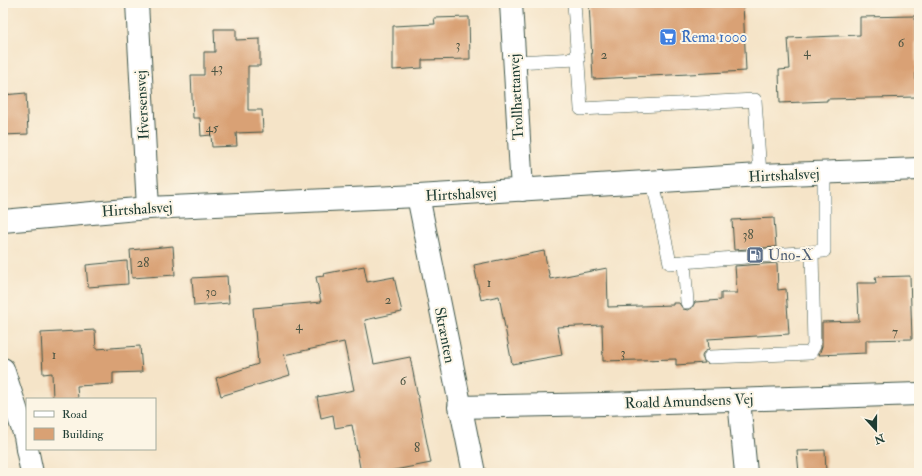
<svg xmlns="http://www.w3.org/2000/svg" width="922" height="476" viewBox="0 0 922 476" font-family="'IM FELL Double Pica',serif">
<style>
.building{fill:#d9a174}
.lines{fill:none;stroke-linecap:round;stroke-linejoin:round}
.service-casing{stroke:#3f564a;stroke-width:14}
.minor-casing{stroke:#3f564a;stroke-width:24}
.tertiary-casing{stroke:#3f564a;stroke-width:24}
.service{stroke:#fff;stroke-width:13}
.minor{stroke:#fff;stroke-width:22}
.tertiary{stroke:#fff;stroke-width:22}
.labels{text-anchor:middle;stroke-width:4;stroke-linejoin:round;paint-order:stroke}
.number-label{font-size:13px;fill:#4e5644}
.shop-label{font-size:15px;fill:#366cbe;stroke:#fcf5e5;text-anchor:start}
.street-label{font-size:15px;fill:#1f3d34;stroke:#fcf5e5}
.service-label{font-size:15px;fill:#4e5e75;stroke:#fcf5e5;text-anchor:start}
</style>
<rect width="100%" height="100%" fill="#fcf5e5"/>
<filter id="ink" filterUnits="userSpaceOnUse"><feTurbulence type="fractalNoise" baseFrequency=".025" numOctaves="2"/><feDisplacementMap in="SourceGraphic" scale="8" xChannelSelector="R" yChannelSelector="G"/><feConvolveMatrix kernelMatrix="1 2 1 2 8 2 1 2 1" color-interpolation-filters="sRGB"/></filter>
<filter id="wash" filterUnits="userSpaceOnUse"><feTurbulence type="fractalNoise" baseFrequency=".012" numOctaves="4" result="noise"/><feDisplacementMap in="SourceGraphic" scale="16" xChannelSelector="R" yChannelSelector="G"/><feGaussianBlur stdDeviation="0.9" result="paint"/><feColorMatrix in="noise" values="0 0 0 0 0 0 0 0 0 0 0 0 0 0 0 0 0 1.4 0 .05"/><feComposite in="paint" operator="in"/></filter>
<g filter="url(#wash)">
<rect width="100%" height="100%" fill="#f5e4c8"/>
<g id="blocks">
<g class="building">
<path d="M589 3H743L746 71 593 79Z"/>
<path d="M915 16 916 97 827 99V101L780 103 779 70 790 69 788 38 860 35V17Z"/>
<path d="M469 17 470 59 422 60V68L393 70V26L435 24 434 18Z"/>
<path d="M214 29H236V40L260 39V66H248V110H262L263 132 236 133 237 146 212 147 211 135 201 136 200 118H193L191 75H204V52H215Z"/>
<path d="M26 93 28 134 3 135V95Z"/>
<path d="M774 218 776 247 734 250 732 220Z"/>
<path d="M173 246 175 275 132 278 130 250Z"/>
<path d="M544 251 550 279 607 268 608 307 673 305V303H679L683 309 688 310 692 308 695 302 721 300V293H737L735 266 777 263 778 290 786 289 789 334 708 339 709 349 703 353 702 357 705 363 676 365V359L603 361 602 325 557 327 562 355 512 364 499 296 481 300 474 265Z"/>
<path d="M127 261 128 284 88 287 86 265Z"/>
<path d="M364 266 367 282 394 277 402 312 365 320 374 364 410 357 431 463 379 473H361L352 425 335 428 333 415 321 418 317 397 354 390 344 342 284 355 290 375 221 396 216 378 258 364 253 308 321 302 316 277 324 276 323 274Z"/>
<path d="M227 276 229 303 194 306 192 278Z"/>
<path d="M910 276 912 339 866 340V353L819 355 822 346V322L859 321 857 283H876L875 277Z"/>
<path d="M95 330 96 349 140 346 142 372 113 373V384L77 386 78 399H53L52 373 43 374 41 333Z"/>
<path d="M825 450 826 473H799L797 451Z"/>
</g>
</g>
</g>
<g filter="url(#ink)">
<use href="#blocks" fill-opacity="0" stroke="#3f564a" stroke-width="1"/>
<g class="lines">
<defs>
<g id="service">
<path d="M574 3 581 109 755 100 760 175"/>
<path d="M514 62 578 59"/>
<path d="M653 182 670 263 824 251V173"/>
<path d="M684 262 687 302"/>
<path d="M710 357 810 353 814 346 812 252"/>
</g>
<g id="minor">
<path d="M137 3 148 208"/>
<path d="M511 3 522 190"/>
<path d="M418 196 474 473"/>
<path d="M3 369 25 436 27 448"/>
<path d="M739 400 746 473"/>
<path d="M459 407 603 404 919 394"/>
<path d="M27 449 32 473"/>
</g>
<path id="tertiary" d="M3 221 148 208 418 196 760 175 919 169"/>
</defs>
<use href="#service" class="service-casing"/>
<use href="#minor" class="minor-casing"/>
<use href="#tertiary" class="tertiary-casing"/>
<use href="#service" class="service"/>
<use href="#minor" class="minor"/>
<use href="#tertiary" class="tertiary"/>
</g>
</g>
<defs>
<symbol id="supermarket-square" viewBox="-11 -11 22 22"><rect x="-9" y="-9" width="18" height="18" rx="4" fill="#3f7fe0" stroke="#fcf5e5"/><path d="M-6-5.5h2.5l.6 2H6L4.5 2H-2.5L-4.4-4H-6ZM-1.5 3.2a1.3 1.3 0 1 0 .1 0ZM3 3.2a1.3 1.3 0 1 0 .1 0Z" fill="#fff"/></symbol>
<symbol id="fuel-square" viewBox="-11 -11 22 22"><rect x="-9" y="-9" width="18" height="18" rx="4" fill="#5c6f8a" stroke="#fcf5e5"/><path d="M-5.5-6h7V0h2V4h1.3V-2.5L3-4.5l.8-.8L6-3V5H2.5V1h-1V6h-7ZM-4.2-4.7v3.2H.2V-4.7Z" fill="#fff"/></symbol>
</defs>
<g fill-rule="evenodd">
<use href="#supermarket-square" x="658" y="27" width="20" height="20"/>
<use href="#fuel-square" x="745" y="245" width="20" height="20"/>
</g>
<g class="labels">
<g class="number-label">
<text x="901" y="47">6</text>
<text x="458" y="49">3</text>
<text x="807" y="56">4</text>
<text x="604" y="59">2</text>
<text x="217" y="72">43</text>
<text x="212" y="132">45</text>
<text x="748" y="239">38</text>
<text x="143" y="267">28</text>
<text x="489" y="287">1</text>
<text x="211" y="296">30</text>
<text x="388" y="304">2</text>
<text x="299" y="330">4</text>
<text x="895" y="336">7</text>
<text x="623" y="357">3</text>
<text x="54" y="359">1</text>
<text x="403" y="385">6</text>
<text x="417" y="452">8</text>
</g>
<g class="shop-label">
<text x="681" y="42">Rema 1000</text>
</g>
<g class="street-label">
<text transform="translate(516 97) rotate(-93)" y="5">Trollhættanvej</text>
<text transform="translate(142 105) rotate(-93)" y="5">Ifversensvej</text>
<text transform="translate(784 175) rotate(-3)" y="5">Hirtshalsvej</text>
<text transform="translate(461 194) rotate(-3)" y="5">Hirtshalsvej</text>
<text transform="translate(137 209) rotate(-4)" y="5">Hirtshalsvej</text>
<text transform="translate(445 335) rotate(79)" y="5">Skrænten</text>
<text transform="translate(689 401) rotate(-2)" y="5">Roald Amundsens Vej</text>
</g>
<g class="service-label">
<text x="768" y="260">Uno-X</text>
</g>
</g>
<rect width="922" height="476" fill="none" stroke="#fcf5e5" stroke-width="16"/>
<rect x="26" y="398" width="130" height="52" fill="#fcf5e5" stroke="#a4ab9e"/>
<rect x="34" y="411" width="20" height="6" fill="#ffffff" stroke="#a4ab9e"/>
<text x="62" y="418" font-size="12" fill="#1f3d34">Road</text>
<rect x="34" y="428" width="20" height="12" fill="#d9a174" stroke="#a4ab9e"/>
<text x="62" y="438" font-size="12" fill="#1f3d34">Building</text>
<g transform="translate(876 430) rotate(159)" stroke="#fcf5e5" stroke-width="3" paint-order="stroke">
<path d="M0-3L7 15L0 10L-7 15Z" fill="#1f3d34"/>
<text y="-6" font-size="11" font-weight="bold" text-anchor="middle" fill="#1f3d34">N</text>
</g>
</svg>
